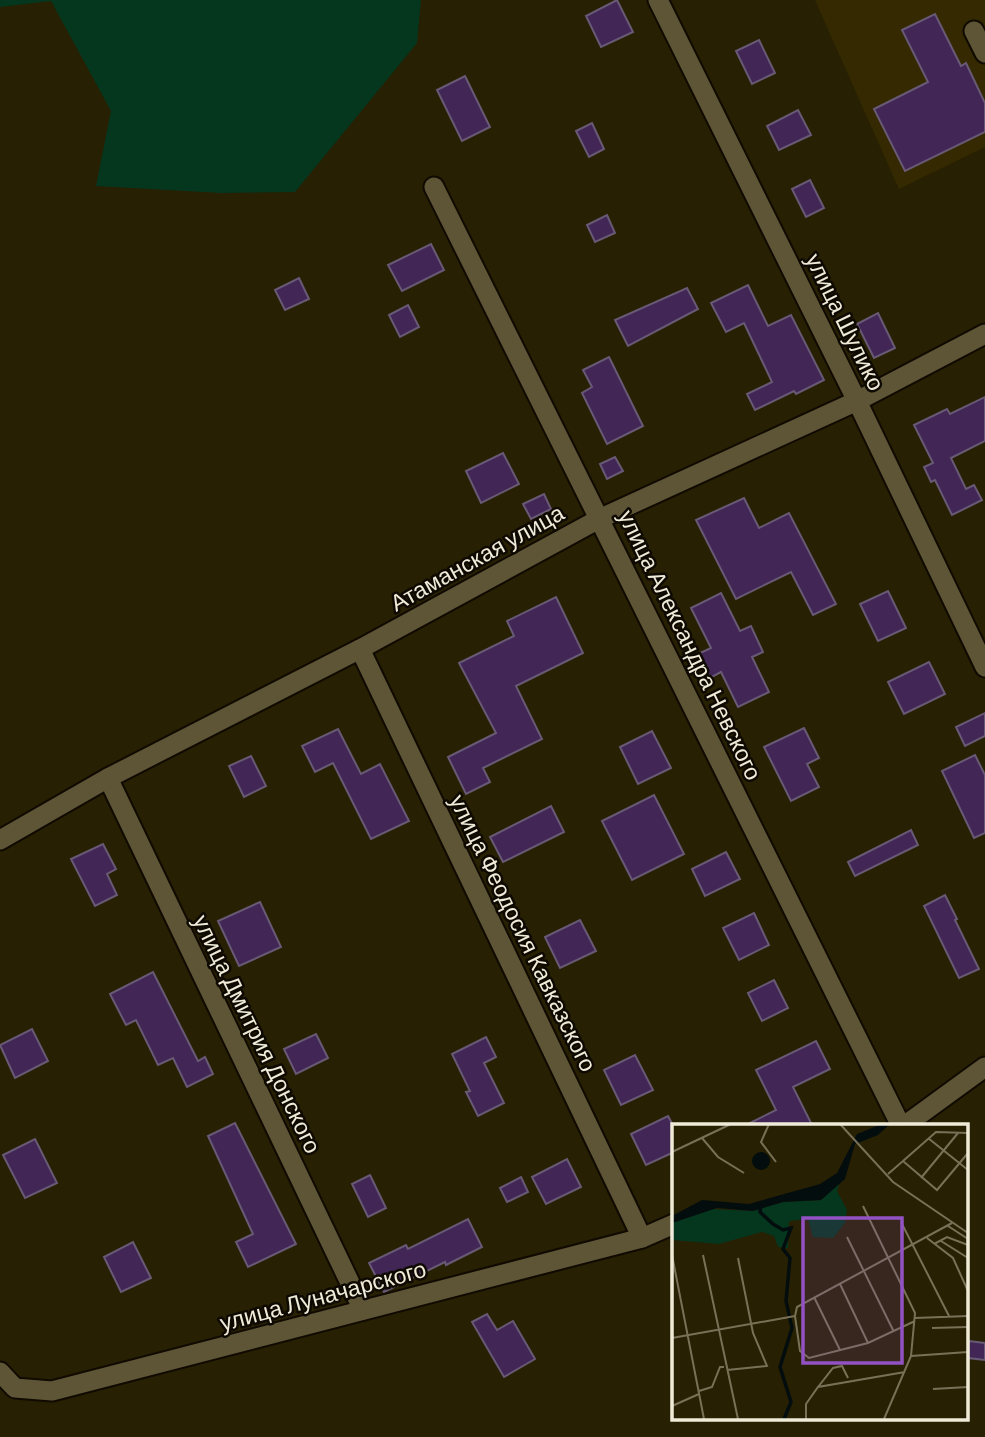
<svg xmlns="http://www.w3.org/2000/svg" width="985" height="1437" viewBox="0 0 985 1437" font-family="Barlow,sans-serif">
<style>
.built{fill:#342900}
.green{fill:#05361e}
.building{fill:#422756;stroke:#685975;stroke-width:2}
.lines{fill:none;stroke-linecap:round;stroke-linejoin:round}
.minor-casing{stroke:#100a00;stroke-width:23}
.minor{stroke:#5d5535;stroke-width:19}
.labels{text-anchor:middle;stroke-width:5;stroke-linejoin:round;paint-order:stroke}
.street-label{font-size:23px;fill:#f0ebd9;stroke:#0e0a02}
.inset-river{fill:none;stroke:#030d0e;stroke-width:3.5}
.inset-road{fill:none;stroke:#787158;stroke-width:2}
.view{fill:#9252c4;fill-opacity:0.15;stroke:#9252c4;stroke-width:3.5}
.inset-edge{fill:none;stroke:#f0ebd9;stroke-width:3.5}
</style>
<rect width="100%" height="100%" fill="#282002"/>
<path class="built" d="M815 0H985V147L899 189Z"/>
<path class="green" d="M0 0H421L417 43 295 192 221 193 96 186 111 111 51 1 0 7Z"/>
<g class="building">
<path d="M617 0 633 32 601 47 586 16Z"/>
<path d="M935 14 961 66 966 63 985 103V132L905 171 874 109 928 82 902 30Z"/>
<path d="M759 40 775 73 752 84 736 51Z"/>
<path d="M465 76 490 127 462 141 437 90Z"/>
<path d="M798 110 811 135 779 150 767 126Z"/>
<path d="M592 123 604 149 589 157 576 131Z"/>
<path d="M810 180 824 208 806 217 792 189Z"/>
<path d="M607 215 615 233 595 242 587 225Z"/>
<path d="M431 244 444 270 402 291 388 265Z"/>
<path d="M299 278 309 299 285 310 275 290Z"/>
<path d="M748 285 768 326 791 315 824 380 796 394 794 391 755 410 747 394 772 382 744 323 726 332 711 303Z"/>
<path d="M687 288 698 309 628 346 615 320Z"/>
<path d="M408 305 419 327 400 337 389 315Z"/>
<path d="M878 313 895 348 874 358 857 324Z"/>
<path d="M609 357 643 426 607 444 582 393 592 387 583 370Z"/>
<path d="M985 397V441L951 458 966 489 974 485 982 500 952 515 935 480 931 482 924 467 933 463 914 425 947 409 950 414Z"/>
<path d="M503 453 519 484 481 503 466 471Z"/>
<path d="M615 457 623 471 607 479 600 464Z"/>
<path d="M544 494 551 509 531 519 523 504Z"/>
<path d="M744 498 759 528 789 513 836 604 813 615 791 572 736 599 696 520Z"/>
<path d="M888 591 906 628 878 641 860 604Z"/>
<path d="M721 593 740 631 751 626 763 652 752 657 769 692 738 707 721 672 710 678 698 654 711 648 691 608Z"/>
<path d="M556 597 583 653 516 686 542 739 483 768 490 782 466 794 448 757 496 733 459 663 514 636 507 621Z"/>
<path d="M929 662 945 694 904 714 888 682Z"/>
<path d="M985 713V736L965 746 956 727Z"/>
<path d="M804 728 819 758 807 764 819 787 791 801 764 747Z"/>
<path d="M338 729 361 774 380 764 409 821 371 839 333 763 315 772 302 746Z"/>
<path d="M652 731 671 768 638 784 620 747Z"/>
<path d="M975 755 985 775V833L974 838 942 771Z"/>
<path d="M251 756 266 786 244 797 229 766Z"/>
<path d="M654 795 684 854 632 880 602 821Z"/>
<path d="M551 806 564 832 503 862 490 837Z"/>
<path d="M911 830 918 845 855 876 848 862Z"/>
<path d="M103 844 116 869 107 874 117 895 95 906 71 859Z"/>
<path d="M726 852 740 879 705 896 692 869Z"/>
<path d="M945 895 957 919 955 920 979 969 959 978 924 906Z"/>
<path d="M260 902 281 947 239 966 218 921Z"/>
<path d="M754 913 769 945 739 960 723 928Z"/>
<path d="M580 920 596 951 560 968 545 937Z"/>
<path d="M153 972 198 1061 205 1057 213 1074 187 1087 173 1058 158 1065 136 1020 126 1025 110 994Z"/>
<path d="M774 980 788 1008 762 1021 748 993Z"/>
<path d="M32 1029 48 1061 15 1078 0 1045Z"/>
<path d="M316 1034 328 1058 296 1074 284 1049Z"/>
<path d="M486 1037 496 1057 484 1063 504 1103 478 1116 466 1092 470 1091 452 1054Z"/>
<path d="M816 1041 830 1069 793 1087 812 1125H746L776 1110 756 1070Z"/>
<path d="M635 1055 653 1090 621 1105 604 1070Z"/>
<path d="M668 1116 674 1127V1152L646 1165 631 1134Z"/>
<path d="M235 1123 296 1244 248 1267 236 1242 253 1234 208 1136Z"/>
<path d="M35 1139 57 1183 25 1198 3 1155Z"/>
<path d="M567 1159 581 1187 546 1204 532 1177Z"/>
<path d="M370 1175 386 1208 368 1217 352 1184Z"/>
<path d="M521 1177 528 1192 507 1202 500 1188Z"/>
<path d="M468 1219 482 1247 446 1265 445 1262 384 1292 369 1263 406 1245 408 1249Z"/>
<path d="M133 1242 151 1278 121 1292 104 1257Z"/>
<path d="M487 1314 497 1330 513 1321 535 1359 504 1377 472 1322Z"/>
<path d="M969 1341 985 1343V1360L968 1358Z"/>
</g>
<g class="lines">
<defs>
<g id="minor">
<path d="M658 0 857 401 985 667"/>
<path d="M974 31 985 53"/>
<path d="M434 187 901 1126"/>
<path d="M360 649 642 1238"/>
<path d="M108 778 363 1310"/>
<path d="M0 840 108 778 360 649 599 519 857 401 985 334"/>
<path d="M904 1126 985 1067"/>
<path d="M0 1372 15 1388 52 1391 642 1238 674 1224"/>
</g>
</defs>
<use href="#minor" class="minor-casing"/>
<use href="#minor" class="minor"/>
</g>
<g class="labels">
<g class="street-label">
<text transform="translate(845 322) rotate(64)" y="8">улица Шулико</text>
<text transform="translate(477 558) rotate(-29)" y="8">Атаманская улица</text>
<text transform="translate(690 645) rotate(64)" y="8">улица Александра Невского</text>
<text transform="translate(523 933) rotate(64)" y="8">улица Феодосия Кавказского</text>
<text transform="translate(257 1034) rotate(64)" y="8">улица Дмитрия Донского</text>
<text transform="translate(323 1296) rotate(-15)" y="8">улица Луначарского</text>
</g>
</g>
<g transform="translate(672 1124)">
<rect width="296" height="296" fill="#282002"/>
<path d="M168 58 165 67 175 86 173 99 161 114 141 113 136 95 117 97 116 124 106 123 102 112 90 108 47 120 0 116V99L40 85 81 87 111 78 149 76Z" fill="#05361e"/>
<path d="M210 0H218L206 11 183 20 173 55 149 76 111 78 81 87 45 84 0 99V92L30 76 77 80 148 60 165 49 185 10ZM80 37a9 9 0 1 1 18 0a9 9 0 1 1-18 0Z" fill="#030d0e"/>
<path class="inset-river" d="M89 80 88 88 101 100 111 106 119 104 111 125 118 134 114 177 120 204 108 243 119 278 112 295"/>
<path class="inset-road" d="M97 0 89 18 104 38M168 0 221 58 296 109M30 14 46 33 72 49M256 14 296 46M0 28 59 0M231 37 264 8 296 9M216 50 231 37 265 66 296 29M249 54 286 9M191 82 243 189 239 232 212 295M229 98 277 192M276 102 296 115M175 113 222 208M255 114 281 134 296 167M269 117 296 134M262 120 275 113 296 121M0 131 32 295M31 131 66 295M168 160 196 219M142 173 168 226M123 192 125 183 280 99M123 192 128 227 137 234 196 219 243 197M243 194 296 192M260 204 296 203M0 214 123 192M239 232 296 228M55 246 95 242 81 209 66 134M146 263 161 244 170 242 176 254M261 265 296 263M27 267 40 263 48 243H52M0 282 27 270M134 295V280L146 263 233 248"/>
<path class="view" d="M131 94H230V239H131Z"/>
<rect width="296" height="296" class="inset-edge"/>
</g>
</svg>
